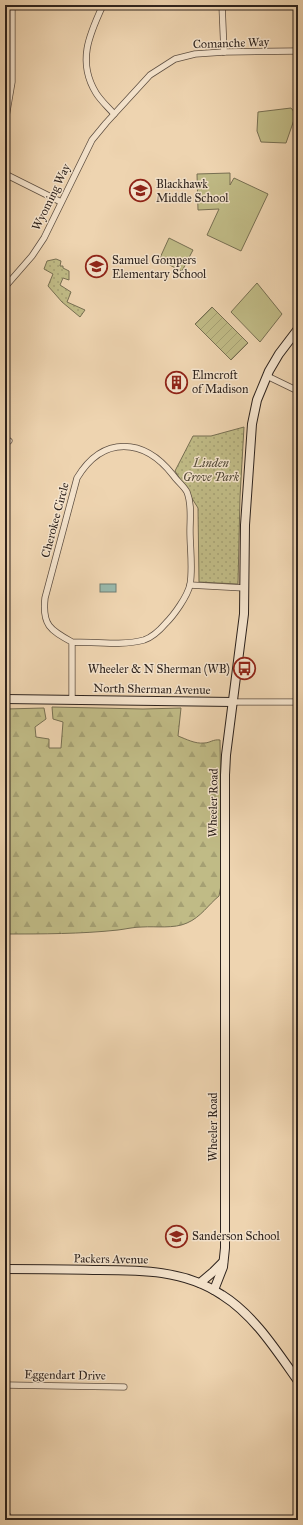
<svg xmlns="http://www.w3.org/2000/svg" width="303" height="1525" viewBox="0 0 303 1525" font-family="'IM FELL Great Primer',serif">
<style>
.grass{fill:url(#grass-dots);stroke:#776f52}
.forest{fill:url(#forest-firs);stroke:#776f52}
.garden{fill:url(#garden-furrows);stroke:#776f52}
.pitch{fill:#c0bb86;stroke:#776f52}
.water{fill:#99b8ab;stroke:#6e7c72}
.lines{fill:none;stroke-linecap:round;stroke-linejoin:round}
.street-casing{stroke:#5e4f42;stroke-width:7}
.secondary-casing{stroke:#2e231d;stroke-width:10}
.street{stroke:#f4e3cc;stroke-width:5.5}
.secondary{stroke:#f4e3cc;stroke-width:8}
.labels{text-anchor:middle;stroke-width:3;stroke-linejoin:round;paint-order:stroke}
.street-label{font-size:12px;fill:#2e231d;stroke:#f4e3cc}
.poi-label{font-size:12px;fill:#2e231d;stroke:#f4e3cc;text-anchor:start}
.park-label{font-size:12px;font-style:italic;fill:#524937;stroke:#f4e3cc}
</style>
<defs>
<pattern id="grass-dots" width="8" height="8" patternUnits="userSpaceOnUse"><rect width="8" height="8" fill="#c0bb86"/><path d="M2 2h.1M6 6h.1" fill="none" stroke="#a5a073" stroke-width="1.8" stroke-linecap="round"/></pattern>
<pattern id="forest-firs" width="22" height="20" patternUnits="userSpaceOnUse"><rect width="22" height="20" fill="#c0bb86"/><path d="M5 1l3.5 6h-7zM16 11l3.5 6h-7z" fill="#a5a073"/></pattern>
<pattern id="garden-furrows" width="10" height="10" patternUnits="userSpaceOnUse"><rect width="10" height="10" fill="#c0bb86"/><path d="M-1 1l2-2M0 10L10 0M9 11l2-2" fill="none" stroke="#a5a073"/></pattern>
</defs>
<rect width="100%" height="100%" fill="#eed4b0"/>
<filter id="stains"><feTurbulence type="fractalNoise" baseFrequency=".005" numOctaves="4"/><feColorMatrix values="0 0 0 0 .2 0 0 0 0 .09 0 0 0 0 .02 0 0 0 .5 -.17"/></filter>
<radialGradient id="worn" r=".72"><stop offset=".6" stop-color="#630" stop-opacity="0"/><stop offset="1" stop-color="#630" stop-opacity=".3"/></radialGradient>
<g class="grass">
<path d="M56 259 61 261 60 266H63V268L69 271V280L63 278 60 285 71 292 67 302 85 310 80 317 62 302 48 286 53 274 44 269 47 261Z"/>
<path d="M244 427 240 497 238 584 199 582 198 508 175 471 193 436H211Z"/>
</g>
<path class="forest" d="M52 707 143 709 181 708 178 736C186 739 195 744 204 743 210 743 213 739 220 740L222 880 219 896C208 905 201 917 187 923 174 929 156 926 142 927 134 927 126 929 118 930 81 934 42 934 5 934V709L44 708 46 719 35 727 36 737 49 739V748H61L63 722 53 719Z"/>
<path class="garden" d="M212 307 248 343 231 360 195 324Z"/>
<g class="pitch">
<path d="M291 108 296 114 286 143 261 142 257 131 258 112Z"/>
<path d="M230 173V185L234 178 268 194 241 251 207 235 219 209 198 210 197 174Z"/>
<path d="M169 238 193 250 182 271 159 260Z"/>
<path d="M257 283 282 314 260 342 231 312Z"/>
</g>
<rect class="water" x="100" y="584" width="16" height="8"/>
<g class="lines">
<defs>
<g id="street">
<path d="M103 5C89 35 77 62 96 93 101 101 108 107 114 114"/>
<path d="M222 5 224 52"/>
<path d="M5 123 12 82V5"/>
<path d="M5 174 61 202"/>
<path d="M5 287 32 256 44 238 92 140 106 123 150 75 175 59 195 54 224 52 298 51"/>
<path d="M267 376 298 391"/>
<path d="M5 439 9 441"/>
<path d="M190 585 245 588"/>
<path d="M72 700V642C94 642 123 646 144 640 153 637 160 630 166 623 174 615 187 597 190 585 193 568 190 549 190 531 190 518 192 504 187 492 184 486 177 481 173 475 144 438 103 435 77 478L45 598C42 625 50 630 72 642"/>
<path d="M233 702H298"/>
<path d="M5 1385 124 1387"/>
<path d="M5 1512 8 1516"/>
</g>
<g id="secondary">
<path d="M5 699 233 702"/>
<path d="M5 1269C34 1269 64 1269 93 1270 138 1270 183 1269 222 1295 254 1315 276 1350 298 1381"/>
<path d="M200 1283 213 1272 223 1262"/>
<path d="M214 1290 223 1267 225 1248V775L226 755 244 614 245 525 252 424 257 400 269 371 279 354 298 329"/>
</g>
</defs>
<use href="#street" class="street-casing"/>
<use href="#secondary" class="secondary-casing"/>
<use href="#street" class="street"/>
<use href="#secondary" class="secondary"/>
</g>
<defs>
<symbol id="school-ring" viewBox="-11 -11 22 22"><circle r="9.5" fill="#f4e3cc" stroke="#8f2418" stroke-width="1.5"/><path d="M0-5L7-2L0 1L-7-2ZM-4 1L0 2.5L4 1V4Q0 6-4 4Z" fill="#8f2418"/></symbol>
<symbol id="building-ring" viewBox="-11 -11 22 22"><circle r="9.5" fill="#f4e3cc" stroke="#8f2418" stroke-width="1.5"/><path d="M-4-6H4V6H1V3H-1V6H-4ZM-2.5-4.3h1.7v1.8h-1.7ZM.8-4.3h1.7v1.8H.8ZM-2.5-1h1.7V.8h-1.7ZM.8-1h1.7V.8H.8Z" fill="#8f2418"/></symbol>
<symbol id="bus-ring" viewBox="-11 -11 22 22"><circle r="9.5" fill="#f4e3cc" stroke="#8f2418" stroke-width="1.5"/><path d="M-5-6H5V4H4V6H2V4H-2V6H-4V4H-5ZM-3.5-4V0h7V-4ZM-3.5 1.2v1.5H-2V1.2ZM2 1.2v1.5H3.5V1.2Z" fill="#8f2418"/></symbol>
</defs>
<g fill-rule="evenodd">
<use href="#school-ring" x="128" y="178" width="25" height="25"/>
<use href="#school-ring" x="84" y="254" width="25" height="25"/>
<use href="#building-ring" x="164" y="370" width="25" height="25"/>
<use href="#bus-ring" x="232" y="656" width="25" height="25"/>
<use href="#school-ring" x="164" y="1224" width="25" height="25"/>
</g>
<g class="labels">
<g class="street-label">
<text transform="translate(231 43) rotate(-2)" y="4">Comanche Way</text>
<text transform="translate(51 197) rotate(-64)" y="4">Wyoming Way</text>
<text transform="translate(55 520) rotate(-75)" y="4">Cherokee Circle</text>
<text transform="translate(152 689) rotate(1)" y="4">North Sherman Avenue</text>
<text transform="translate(213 803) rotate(-89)" y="4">Wheeler Road</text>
<text transform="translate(213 1127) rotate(-90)" y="4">Wheeler Road</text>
<text transform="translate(111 1259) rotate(1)" y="4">Packers Avenue</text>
<text transform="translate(65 1375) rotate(1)" y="4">Eggendart Drive</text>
</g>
<g class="poi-label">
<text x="156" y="188">Blackhawk<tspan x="156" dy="14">Middle School</tspan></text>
<text x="112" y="264">Samuel Gompers<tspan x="112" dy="14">Elementary School</tspan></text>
<text x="192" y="379">Elmcroft<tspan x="192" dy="14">of Madison</tspan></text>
<text x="230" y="673" text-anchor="end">Wheeler &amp; N Sherman (WB)</text>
<text x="192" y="1240">Sanderson School</text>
</g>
<g class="park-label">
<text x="211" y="467">Linden<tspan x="211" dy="14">Grove Park</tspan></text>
</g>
</g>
<rect width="303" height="1525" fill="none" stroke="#eed4b0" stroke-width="20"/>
<rect x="6" y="6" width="291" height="1513" fill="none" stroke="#2e231d" stroke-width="2"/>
<rect x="10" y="10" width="283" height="1505" fill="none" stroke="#2e231d"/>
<rect width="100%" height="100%" filter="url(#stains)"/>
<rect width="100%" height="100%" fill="url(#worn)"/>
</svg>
